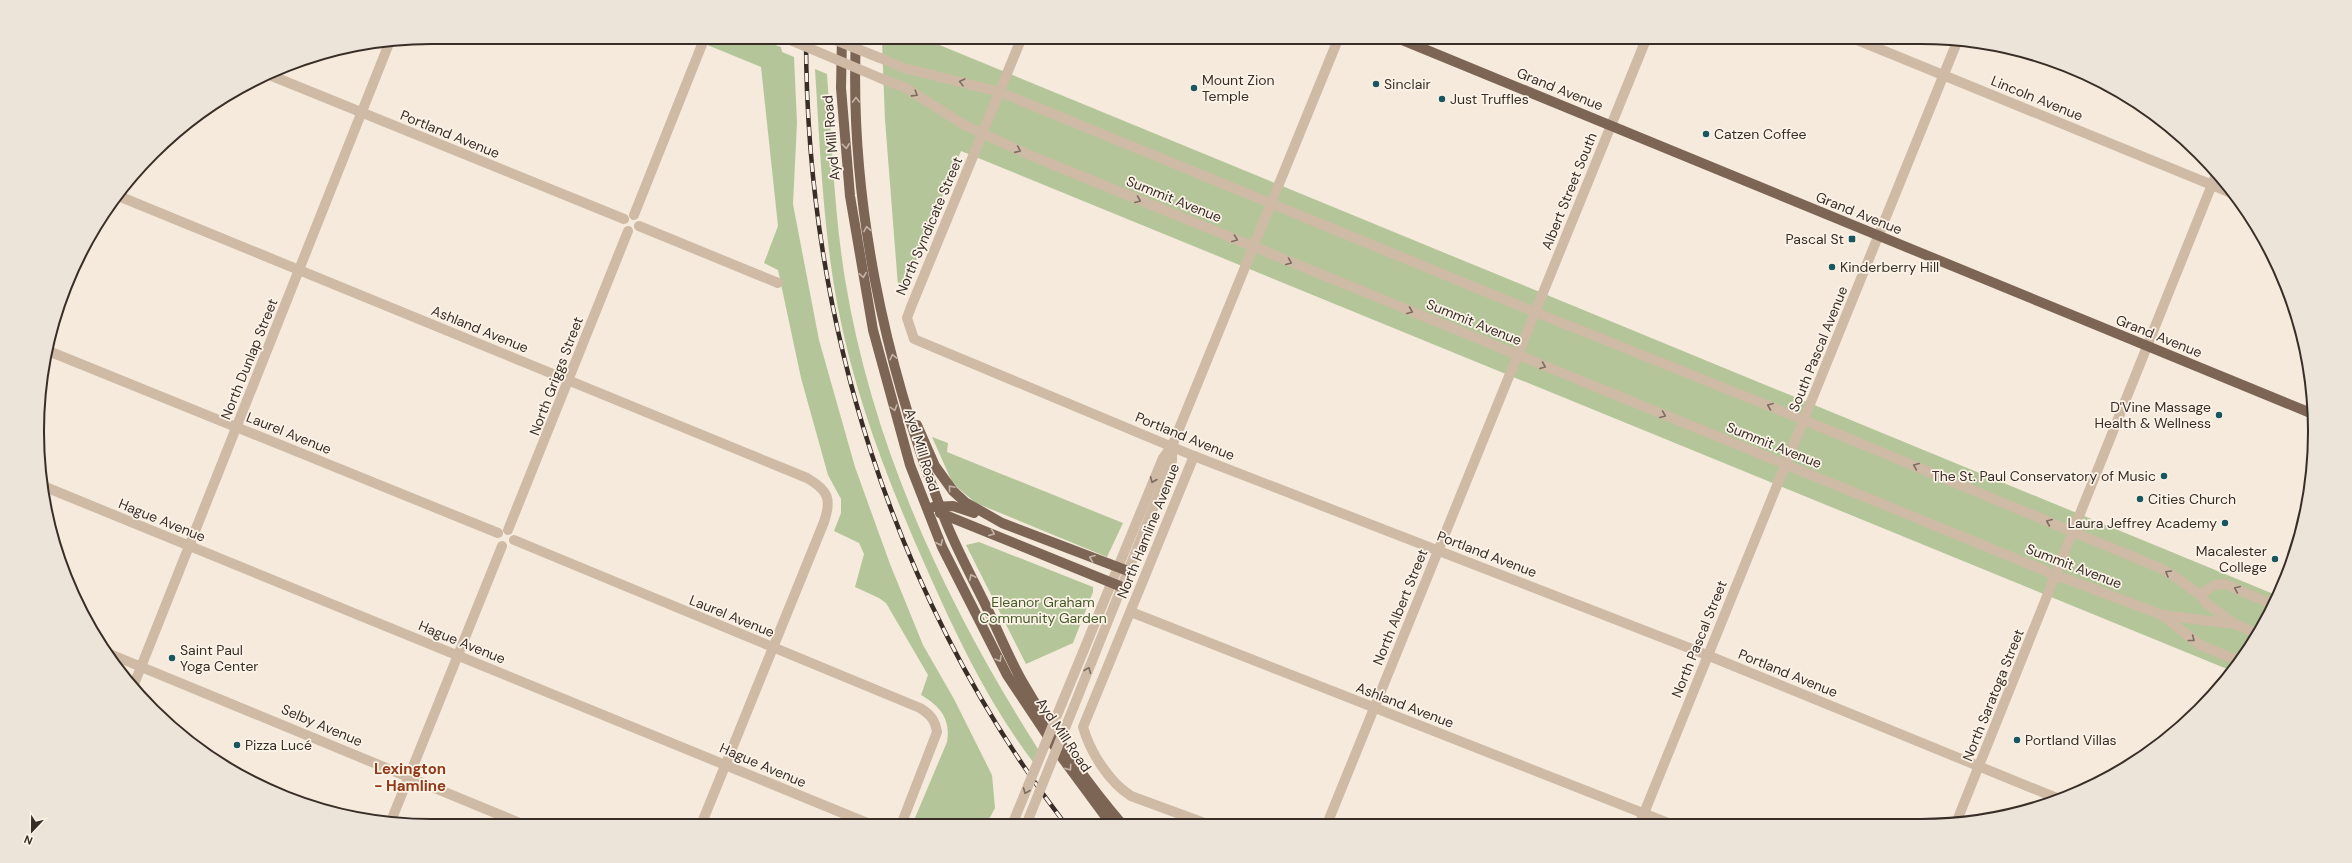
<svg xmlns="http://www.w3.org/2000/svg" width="2352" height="863" viewBox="0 0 2352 863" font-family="'DM Sans',sans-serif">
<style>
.green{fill:#b4c699}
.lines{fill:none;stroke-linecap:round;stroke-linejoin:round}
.minor{stroke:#cebaa5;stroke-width:10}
.major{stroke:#7d6556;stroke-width:10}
.rail-casing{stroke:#392e27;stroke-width:4.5}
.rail{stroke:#fcf3e8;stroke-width:3;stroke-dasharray:9;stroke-linecap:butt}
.minor-bridge{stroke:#cebaa5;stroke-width:10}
.oneway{stroke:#7c6d60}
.oneway2{stroke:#c3b3a6}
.poi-dot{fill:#185760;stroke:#fcf3e8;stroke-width:1.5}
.labels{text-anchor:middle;stroke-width:3.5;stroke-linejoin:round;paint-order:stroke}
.poi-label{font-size:14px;fill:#392e27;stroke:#fcf3e8;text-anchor:start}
.street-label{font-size:14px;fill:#392e27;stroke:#fcf3e8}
.park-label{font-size:14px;fill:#455a28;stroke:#fcf3e8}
.neighbourhood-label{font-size:15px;font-weight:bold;fill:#923a17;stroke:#fcf3e8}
.rim{fill:none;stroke:#392e27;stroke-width:2}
</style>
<rect width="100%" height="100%" fill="#f5eadb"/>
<g class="green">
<path d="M688 37H773L772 44 781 47 782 52 794 57 797 123 793 204 819 340 855 467 890 564 923 645 954 699 992 775 995 808 986 825H912L947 742C951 719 940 706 921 695L928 675 886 603 879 598 855 587 864 554 859 543 834 531 841 513V499L828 475 801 378 778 270 764 263 778 226 761 67Z"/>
<path d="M884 37H920L2276 595 2262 629 2232 671 961 151 905 288 898 286 885 120 882 41Z"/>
<path d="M815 69 827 74C832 142 834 211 845 279 873 449 946 604 1038 749L1033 762C989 704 958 639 929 574 891 489 856 401 838 308 823 230 820 148 815 69Z"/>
<path d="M932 437 948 443 947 452 1123 523 1107 557 976 503 953 484Z"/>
<path d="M979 542 1093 587V592L1073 643 1026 664 966 545Z"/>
</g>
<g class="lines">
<g class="minor">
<path d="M1022 37 911 307 907 318 914 339 1194 456 1697 651 2059 799"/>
<path d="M1850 37 2234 194"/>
<path d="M880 58 904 68 1000 92 1535 312 1804 420 2160 568 2171 574 2200 595 2207 604 2235 624 2259 634"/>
<path d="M267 74 624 219"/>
<path d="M880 78 906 88 966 126 1032 156 2046 571 2053 576 2067 579 2162 615 2234 624"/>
<path d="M116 195 807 478C828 490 832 499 824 522L701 825"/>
<path d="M634 215 705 37"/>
<path d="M639 226 778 283"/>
<path d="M46 350 498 533"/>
<path d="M1194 456 1083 727C1090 752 1109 782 1131 796L1207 824"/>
<path d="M43 486 872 825"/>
<path d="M508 530 628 231"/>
<path d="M514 540 920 708C931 715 935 720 937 732L901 825"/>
<path d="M2200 595 2214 585 2225 584 2272 604"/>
<path d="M1131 612 1668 823"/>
<path d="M2162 615 2200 645 2239 661"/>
<path d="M105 652 527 826"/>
<path d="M133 687 390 41"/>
<path d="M1062 703 1163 458 1172 446 1339 37"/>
<path d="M1074 706 1172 461V446"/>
<path d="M391 821 502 546"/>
<path d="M1640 823 1957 42"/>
<path d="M1956 823 2217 172"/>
<path d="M1327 824 1647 37"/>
</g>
<g class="major">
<path d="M842 37 841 88 850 196 873 330 910 465 942 547 1007 675 1063 759 1111 824"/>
<path d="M856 37C849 198 884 362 942 512 954 545 972 577 987 608 999 633 1009 658 1022 681 1051 731 1085 781 1122 824"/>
<path d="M1395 37 2313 414"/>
<path d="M917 425 935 466 953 491 965 502 1002 523 1128 571"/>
<path d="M933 507 953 506 974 513"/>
<path d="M940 513 1122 587"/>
</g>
<defs>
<path id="rail" d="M806 37C806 320 893 599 1066 825"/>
</defs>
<use href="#rail" class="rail-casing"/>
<use href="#rail" class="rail"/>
<g class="minor-bridge">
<path d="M783 37 880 78"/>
<path d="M828 37 880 58"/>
<path d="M1012 825 1062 703"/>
<path d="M1026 825 1074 706"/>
</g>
</g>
<defs><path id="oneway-chevron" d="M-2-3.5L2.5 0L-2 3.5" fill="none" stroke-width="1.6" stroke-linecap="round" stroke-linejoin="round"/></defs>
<g class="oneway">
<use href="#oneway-chevron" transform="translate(962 82) rotate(-166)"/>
<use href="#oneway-chevron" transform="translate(915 94) rotate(32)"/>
<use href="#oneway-chevron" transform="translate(1018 150) rotate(24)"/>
<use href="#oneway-chevron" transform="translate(1138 200) rotate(22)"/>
<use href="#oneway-chevron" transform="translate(1235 239) rotate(22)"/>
<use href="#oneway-chevron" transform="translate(1289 262) rotate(22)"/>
<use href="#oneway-chevron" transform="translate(1410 311) rotate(22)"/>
<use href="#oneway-chevron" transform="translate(1543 366) rotate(22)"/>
<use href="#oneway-chevron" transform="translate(1770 406) rotate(-158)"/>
<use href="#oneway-chevron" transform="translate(1663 415) rotate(22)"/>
<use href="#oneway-chevron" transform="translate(1916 466) rotate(-157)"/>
<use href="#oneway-chevron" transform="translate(1153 480) rotate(113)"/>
<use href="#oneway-chevron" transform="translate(2049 522) rotate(-157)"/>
<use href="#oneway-chevron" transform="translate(2168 573) rotate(-150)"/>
<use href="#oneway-chevron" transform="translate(2237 589) rotate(-157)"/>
<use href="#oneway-chevron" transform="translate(2192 639) rotate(38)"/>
<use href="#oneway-chevron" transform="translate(1088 670) rotate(-68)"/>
<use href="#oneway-chevron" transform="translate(1026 791) rotate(112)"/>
</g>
<g class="oneway2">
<use href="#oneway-chevron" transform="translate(856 100) rotate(-91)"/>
<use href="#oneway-chevron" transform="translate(846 146) rotate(85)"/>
<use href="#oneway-chevron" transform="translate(867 229) rotate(-100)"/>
<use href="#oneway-chevron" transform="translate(863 275) rotate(81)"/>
<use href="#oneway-chevron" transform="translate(893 357) rotate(-103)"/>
<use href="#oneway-chevron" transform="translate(894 408) rotate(74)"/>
<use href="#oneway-chevron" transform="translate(951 488) rotate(-131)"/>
<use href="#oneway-chevron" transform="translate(992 533) rotate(21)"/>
<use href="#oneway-chevron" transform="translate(940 543) rotate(65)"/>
<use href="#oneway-chevron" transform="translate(1092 558) rotate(-159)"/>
<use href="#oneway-chevron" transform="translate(972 577) rotate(-116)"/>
<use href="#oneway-chevron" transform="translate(999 659) rotate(61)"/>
<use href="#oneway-chevron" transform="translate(1069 768) rotate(55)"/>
</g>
<g class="poi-dot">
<circle cx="1376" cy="84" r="4"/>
<circle cx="1194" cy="88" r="4"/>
<circle cx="1442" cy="99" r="4"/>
<circle cx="1706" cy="134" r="4"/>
<rect x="1848" y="235" width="8" height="8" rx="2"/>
<circle cx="1832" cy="267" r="4"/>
<circle cx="2219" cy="415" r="4"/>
<circle cx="2164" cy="476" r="4"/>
<circle cx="2140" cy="499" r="4"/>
<circle cx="2225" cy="523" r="4"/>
<circle cx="2275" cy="559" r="4"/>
<circle cx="172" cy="658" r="4"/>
<circle cx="2017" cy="740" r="4"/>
<circle cx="237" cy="745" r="4"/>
</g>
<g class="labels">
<g class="poi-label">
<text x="1202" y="85">Mount Zion<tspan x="1202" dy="16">Temple</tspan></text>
<text x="1384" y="89">Sinclair</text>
<text x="1450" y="104">Just Truffles</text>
<text x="1714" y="139">Catzen Coffee</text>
<text x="1844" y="244" text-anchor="end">Pascal St</text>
<text x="1840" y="272">Kinderberry Hill</text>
<text x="2211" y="412" text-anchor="end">D'Vine Massage<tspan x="2211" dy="16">Health &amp; Wellness</tspan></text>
<text x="2156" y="481" text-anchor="end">The St. Paul Conservatory of Music</text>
<text x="2148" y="504">Cities Church</text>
<text x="2217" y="528" text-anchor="end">Laura Jeffrey Academy</text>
<text x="2267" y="556" text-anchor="end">Macalester<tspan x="2267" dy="16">College</tspan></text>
<text x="180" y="655">Saint Paul<tspan x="180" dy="16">Yoga Center</tspan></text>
<text x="2025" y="745">Portland Villas</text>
<text x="245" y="750">Pizza Lucé</text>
</g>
<g class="street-label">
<text transform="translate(1560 89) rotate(22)" y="5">Grand Avenue</text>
<text transform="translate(2037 98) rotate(22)" y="5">Lincoln Avenue</text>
<text transform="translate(450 134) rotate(22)" y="5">Portland Avenue</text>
<text transform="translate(831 138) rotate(-95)" y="5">Ayd Mill Road</text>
<text transform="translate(1569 191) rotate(-68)" y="5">Albert Street South</text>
<text transform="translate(1174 199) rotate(22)" y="5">Summit Avenue</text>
<text transform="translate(1859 213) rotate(22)" y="5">Grand Avenue</text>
<text transform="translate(929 226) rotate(-67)" y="5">North Syndicate Street</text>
<text transform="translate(1474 322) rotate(22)" y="5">Summit Avenue</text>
<text transform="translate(480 329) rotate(22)" y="5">Ashland Avenue</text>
<text transform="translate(2159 336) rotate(22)" y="5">Grand Avenue</text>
<text transform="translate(1818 349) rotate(-68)" y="5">South Pascal Avenue</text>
<text transform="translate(249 359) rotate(-68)" y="5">North Dunlap Street</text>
<text transform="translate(556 376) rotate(-69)" y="5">North Griggs Street</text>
<text transform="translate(289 433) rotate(22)" y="5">Laurel Avenue</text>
<text transform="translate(1185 436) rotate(22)" y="5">Portland Avenue</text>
<text transform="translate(1774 445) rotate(22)" y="5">Summit Avenue</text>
<text transform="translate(922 450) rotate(73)" y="5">Ayd Mill Road</text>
<text transform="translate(162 520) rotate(22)" y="5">Hague Avenue</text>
<text transform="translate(1148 531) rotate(-68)" y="5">North Hamline Avenue</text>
<text transform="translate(1487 554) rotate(21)" y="5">Portland Avenue</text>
<text transform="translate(2074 566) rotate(21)" y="5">Summit Avenue</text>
<text transform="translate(1400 607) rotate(-68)" y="5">North Albert Street</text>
<text transform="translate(732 616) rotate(22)" y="5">Laurel Avenue</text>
<text transform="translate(1699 639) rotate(-68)" y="5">North Pascal Street</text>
<text transform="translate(462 642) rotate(22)" y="5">Hague Avenue</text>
<text transform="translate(1788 673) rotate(22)" y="5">Portland Avenue</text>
<text transform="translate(1993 695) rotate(-68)" y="5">North Saratoga Street</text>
<text transform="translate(1405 705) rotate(21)" y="5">Ashland Avenue</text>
<text transform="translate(322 725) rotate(23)" y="5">Selby Avenue</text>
<text transform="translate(1064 735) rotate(56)" y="5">Ayd Mill Road</text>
<text transform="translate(763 765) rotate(23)" y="5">Hague Avenue</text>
</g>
<g class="park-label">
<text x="1043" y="607">Eleanor Graham<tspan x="1043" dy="16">Community Garden</tspan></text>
</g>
<g class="neighbourhood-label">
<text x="410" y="774">Lexington<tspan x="410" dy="17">- Hamline</tspan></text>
</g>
</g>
<path d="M0 0H2352V863H0ZM431 44H1921A387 387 0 0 1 2308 431V432A387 387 0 0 1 1921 819H431A387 387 0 0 1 44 432V431A387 387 0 0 1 431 44Z" fill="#ece3d9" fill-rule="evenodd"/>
<path class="rim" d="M431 44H1921A387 387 0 0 1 2308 431V432A387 387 0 0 1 1921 819H431A387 387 0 0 1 44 432V431A387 387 0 0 1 431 44Z"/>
<g transform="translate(32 831) rotate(202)" stroke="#fcf3e8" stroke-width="3" paint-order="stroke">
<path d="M0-3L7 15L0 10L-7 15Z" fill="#392e27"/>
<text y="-6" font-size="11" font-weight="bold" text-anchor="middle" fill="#392e27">N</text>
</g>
</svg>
